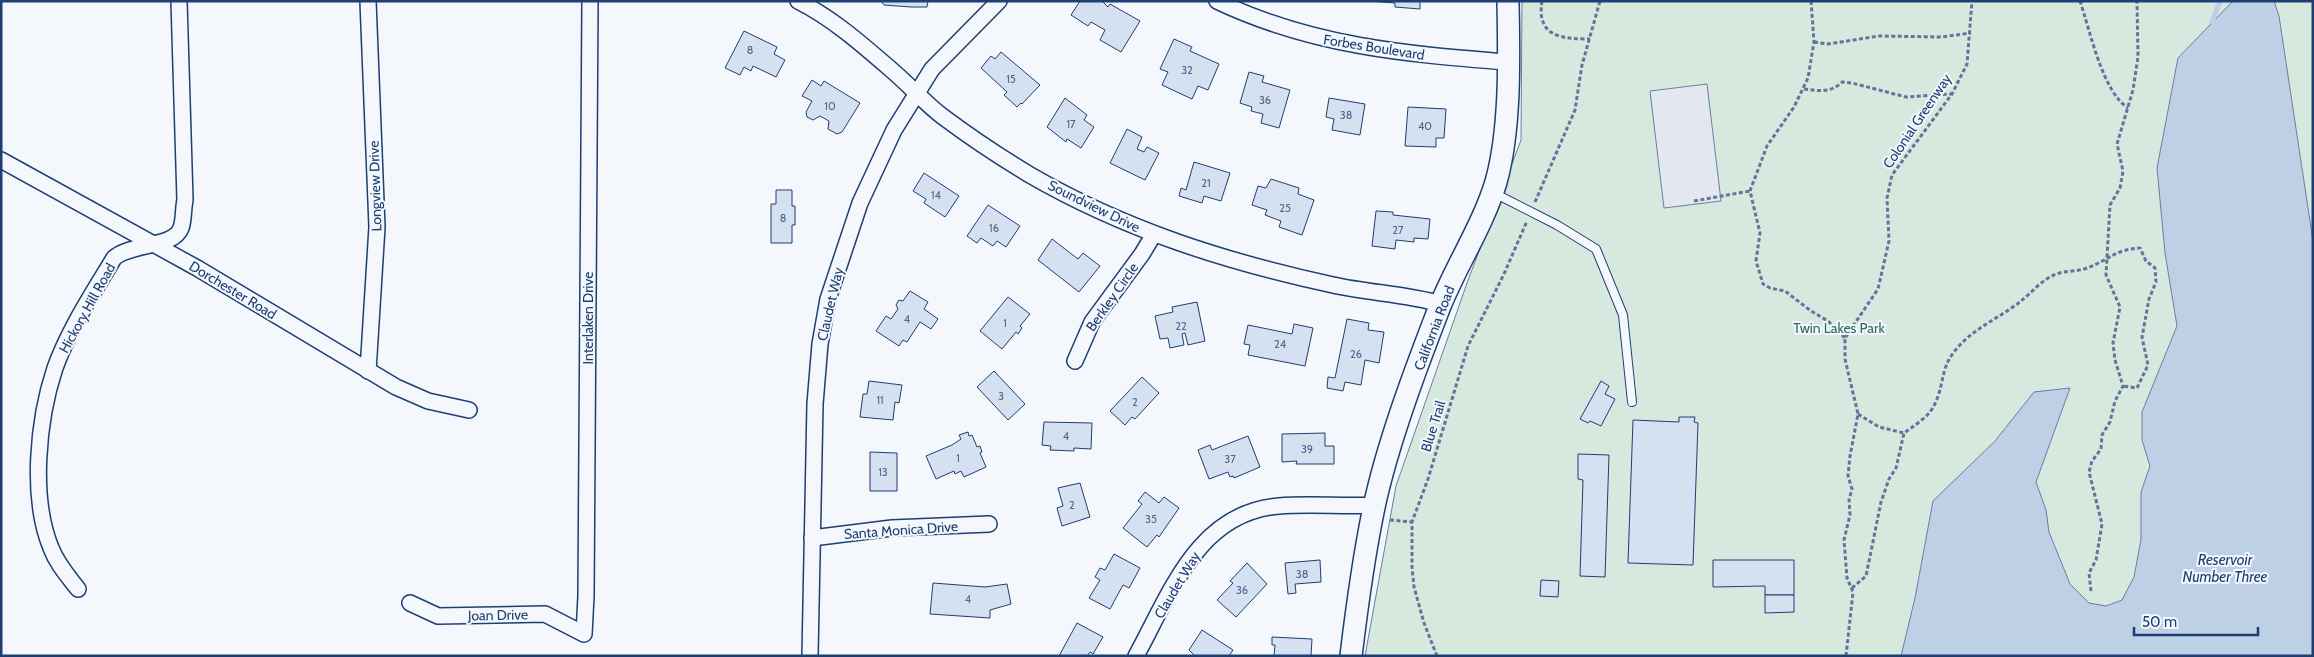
<svg xmlns="http://www.w3.org/2000/svg" width="2314" height="657" viewBox="0 0 2314 657" font-family="Cabin,sans-serif">
<style>
.green{fill:#d7e8df;stroke:#687fa3}
.parking{fill:#e3e8f0;stroke:#687fa3}
.water{fill:#bed0e5;stroke:#687fa3}
.lines{fill:none;stroke-linecap:round;stroke-linejoin:round}
.stream{stroke:#bed0e5;stroke-width:5}
.building{fill:#d5e0f0;stroke:#1d3f73}
.lane-casing{stroke:#1d3f73;stroke-width:10}
.street-casing{stroke:#1d3f73;stroke-width:18}
.secondary-casing{stroke:#1d3f73;stroke-width:24}
.path{stroke:#5e769c;stroke-width:3;stroke-dasharray:4 2.5;stroke-linecap:butt}
.lane{stroke:#f4f7fb;stroke-width:8}
.street{stroke:#f4f7fb;stroke-width:15}
.secondary{stroke:#f4f7fb;stroke-width:21}
.labels{text-anchor:middle;stroke-width:4;stroke-linejoin:round;paint-order:stroke}
.number-label{font-size:11px;fill:#4b6792}
.street-label{font-size:14px;fill:#1d3f73;stroke:#f4f7fb}
.park-label{font-size:14px;fill:#2c6c60;stroke:#f4f7fb}
.water-label{font-size:15px;font-style:italic;fill:#1d3f73;stroke:#f4f7fb}
</style>
<rect width="100%" height="100%" fill="#f4f7fb"/>
<path class="green" d="M1522 1H2313V656H1365L1396 486 1467 283 1521 140Z"/>
<path class="parking" d="M1707 84 1721 201 1664 208 1650 91Z"/>
<path class="water" d="M2233 1H2274L2279 16 2313 241V656H1901L1915 598 1933 501 1995 441 2034 392 2070 388 2036 482 2046 510 2049 532 2070 584 2089 603 2106 606 2122 600 2134 577 2141 539V492L2150 466 2142 440V412L2177 326 2165 253 2157 168 2178 58Z"/>
<g class="lines">
<path class="stream" d="M2212 22 2220 1"/>
</g>
<g class="building">
<path d="M881 1H928L927 7H911L884 5Z"/>
<path d="M1080 1H1102L1108 7 1110 4 1140 21 1121 52 1100 40 1105 30 1091 22 1088 26 1071 15Z"/>
<path d="M1369 1H1420V9L1395 7V3Z"/>
<path d="M744 31 777 47 774 54 785 60 776 77 753 66 751 71 744 67 740 75 725 68Z"/>
<path d="M1174 39 1192 47 1190 51 1219 64 1208 90 1198 86 1192 99 1162 85 1168 72 1160 69Z"/>
<path d="M1001 52 1040 85 1022 104 1021 103 1017 107 1004 95 1007 92 981 68 991 56 995 59Z"/>
<path d="M1249 72 1264 76 1262 82 1290 90 1279 128 1261 123 1263 114 1251 111 1252 107 1240 103Z"/>
<path d="M812 80 821 86 824 81 860 103 842 132 837 134 828 129 829 121 820 116 813 120 807 117 806 112 812 101 802 96Z"/>
<path d="M1065 98 1087 115 1084 120 1094 127 1081 148 1067 139 1066 142 1047 127Z"/>
<path d="M1329 98 1365 104 1360 135 1332 130 1334 119 1326 117Z"/>
<path d="M1408 107 1446 109 1444 138H1436V147L1405 146Z"/>
<path d="M1127 129 1142 137 1137 149 1144 152 1147 147 1159 153 1145 180 1110 163Z"/>
<path d="M1194 162 1230 173 1221 201 1204 196 1202 203 1179 196 1181 188 1186 190Z"/>
<path d="M924 173 959 196 945 217 924 203 926 199 913 191Z"/>
<path d="M1271 179 1299 188 1298 194 1314 200 1302 235 1279 227 1281 221 1265 215 1267 210 1252 205 1258 186 1266 188Z"/>
<path d="M776 190H792V206H795V225H792V243H771V204H776Z"/>
<path d="M988 205 1020 226 1006 247 997 241 993 246 981 238 977 243 967 236Z"/>
<path d="M1376 211 1393 212V215L1430 219 1428 239 1414 238V242L1396 240 1395 249 1372 246Z"/>
<path d="M1052 239 1078 259 1083 253 1100 266 1079 292 1038 260Z"/>
<path d="M910 291 928 302 924 309 938 319 931 329 920 322 907 342 903 340 899 346 876 331 886 316 891 319 898 309 896 305 899 300 903 301Z"/>
<path d="M1008 297 1030 314 1020 326 1022 328 1018 334 1016 332 1002 349 980 331Z"/>
<path d="M1197 302 1205 341 1188 345 1185 333 1182 334 1184 345 1170 348 1168 338 1160 339 1155 316 1173 312 1172 307Z"/>
<path d="M1347 319 1369 323 1368 330 1384 332 1379 363 1365 360 1361 385 1345 382 1343 391 1327 388 1328 377 1335 378Z"/>
<path d="M1294 324 1313 328 1305 366 1248 355 1250 345 1244 344 1248 325 1292 334Z"/>
<path d="M994 371 1025 404 1008 420 977 387Z"/>
<path d="M1142 377 1159 393 1135 419 1132 417 1125 425 1110 411Z"/>
<path d="M869 381 902 385 899 403 895 402 893 420 860 417 863 394H867Z"/>
<path d="M1601 381 1609 386 1605 394 1615 399 1601 426 1590 421 1588 423 1580 419Z"/>
<path d="M1679 417H1695L1694 422 1698 423 1693 565 1628 563 1633 420 1679 422Z"/>
<path d="M1044 422 1092 423 1091 449 1074 448V451L1050 450 1051 446 1042 445Z"/>
<path d="M968 432 969 436 972 435 977 447 980 446 982 452 980 453 986 467 964 477 961 471 955 474 954 471 936 479 926 456 952 445 961 439 959 435Z"/>
<path d="M1325 433V446H1334V464H1296L1297 461 1282 462V434Z"/>
<path d="M1248 436 1260 467 1234 478 1233 476 1230 477 1228 472 1209 479 1198 450 1210 445 1212 450Z"/>
<path d="M870 452 897 453V491H870Z"/>
<path d="M1578 454 1609 455 1605 577 1580 576 1583 480 1578 479Z"/>
<path d="M1080 483 1090 517 1062 526 1057 508 1063 506 1058 488Z"/>
<path d="M1145 492 1159 503 1164 497 1179 508 1159 537 1157 535 1147 547 1123 528 1142 504 1138 501Z"/>
<path d="M1114 554 1140 568 1129 588 1123 585 1110 609 1089 598 1100 580 1095 577 1100 568 1105 570Z"/>
<path d="M1320 560 1321 582 1295 584 1296 593 1288 594 1285 563Z"/>
<path d="M1713 560H1794V595H1765V586L1713 587Z"/>
<path d="M1247 563 1267 584 1236 617 1217 600 1233 583 1230 581Z"/>
<path d="M1541 580 1559 581 1558 597 1540 596Z"/>
<path d="M933 583 985 587 1007 584 1011 604 990 610V618L930 614Z"/>
<path d="M1765 595H1794V612L1765 613Z"/>
<path d="M1077 623 1103 637 1093 654 1090 652 1087 656H1059Z"/>
<path d="M1202 630 1233 650 1229 656H1195L1189 650Z"/>
<path d="M1272 637 1312 639 1311 656H1274L1275 645H1272Z"/>
</g>
<g class="lines">
<defs>
<path id="lane" d="M1494 193 1557 225 1596 249 1623 315 1632 402"/>
<g id="street">
<path d="M798 1C834 19 865 47 895 73 911 87 925 103 942 116 970 137 1000 157 1030 175 1125 230 1227 262 1333 285 1369 293 1406 294 1441 304"/>
<path d="M1217 1C1312 46 1404 54 1508 62"/>
<path d="M1 160 197 268 396 387 428 401 469 410"/>
<path d="M1075 361 1092 322 1142 254 1154 234"/>
<path d="M368 371 377 227 368 1"/>
<path d="M812 538 892 528 989 524"/>
<path d="M78 589C68 576 57 564 51 548 30 497 38 419 55 368 69 329 93 293 114 258 130 243 174 248 181 228 184 220 183 209 185 200L179 1"/>
<path d="M410 603 438 616 545 614 584 634 586 596 590 1"/>
<path d="M810 656 815 404 820 344 828 299 860 203 894 130 932 69 999 1"/>
<path d="M1136 656C1170 594 1198 512 1279 506 1311 503 1343 507 1375 505"/>
</g>
<path id="secondary" d="M1351 656C1357 606 1364 555 1374 507 1388 442 1416 368 1440 306 1457 264 1483 225 1496 182 1511 128 1509 57 1508 1"/>
</defs>
<use href="#lane" class="lane-casing"/>
<use href="#street" class="street-casing"/>
<use href="#secondary" class="secondary-casing"/>
<g class="path">
<path d="M1542 1C1536 37 1562 39 1590 39"/>
<path d="M1811 1 1814 42 1808 78 1794 107 1767 146 1750 191 1760 233 1756 261 1763 284 1770 288 1785 291 1811 311 1828 321 1845 338"/>
<path d="M2080 1C2090 30 2102 91 2128 108"/>
<path d="M1814 42 1828 44 1879 36 1941 37 1971 33"/>
<path d="M1804 89C1819 91 1831 93 1842 82L1852 83 1906 97 1951 94"/>
<path d="M1694 201 1750 191"/>
<path d="M1535 202 1575 110 1582 65 1600 1"/>
<path d="M1858 414 1879 427 1904 433"/>
<path d="M1390 520 1412 522"/>
<path d="M1852 588 1866 576 1881 502 1889 479 1896 468 1904 433C1916 424 1931 416 1936 401 1944 384 1941 368 1954 352 1971 329 2000 318 2021 301 2031 293 2042 280 2054 275 2065 270 2077 272 2087 268 2109 260 2116 249 2140 248L2146 261 2155 268 2156 282 2149 299 2142 337 2148 365 2137 388 2123 386"/>
<path d="M2091 591 2089 573 2096 560 2102 524 2089 472 2092 461 2101 449 2102 435 2110 422 2115 401 2123 386 2115 360 2113 343 2120 307 2106 275 2110 205 2120 188 2123 171 2117 144 2133 90 2138 57 2137 1"/>
<path d="M1437 656 1424 623 1414 587 1412 567V522L1428 479 1468 346 1504 274 1527 221"/>
<path d="M1846 656 1853 592 1847 578 1844 540 1850 515 1849 500 1852 489 1848 476 1850 456 1858 414 1845 359V338L1878 289 1889 241 1887 198 1892 175 1952 94 1967 64 1972 1"/>
</g>
<use href="#lane" class="lane"/>
<use href="#street" class="street"/>
<use href="#secondary" class="secondary"/>
</g>
<g class="labels">
<g class="number-label">
<text x="750" y="54">8</text>
<text x="1187" y="74">32</text>
<text x="1011" y="83">15</text>
<text x="1265" y="104">36</text>
<text x="830" y="110">10</text>
<text x="1346" y="119">38</text>
<text x="1071" y="128">17</text>
<text x="1425" y="130">40</text>
<text x="1206" y="187">21</text>
<text x="936" y="199">14</text>
<text x="1285" y="212">25</text>
<text x="783" y="222">8</text>
<text x="994" y="232">16</text>
<text x="1398" y="234">27</text>
<text x="907" y="323">4</text>
<text x="1005" y="327">1</text>
<text x="1181" y="330">22</text>
<text x="1280" y="348">24</text>
<text x="1356" y="358">26</text>
<text x="1001" y="400">3</text>
<text x="880" y="404">11</text>
<text x="1135" y="406">2</text>
<text x="1066" y="440">4</text>
<text x="1307" y="453">39</text>
<text x="958" y="462">1</text>
<text x="1230" y="463">37</text>
<text x="883" y="476">13</text>
<text x="1072" y="509">2</text>
<text x="1151" y="523">35</text>
<text x="1302" y="578">38</text>
<text x="1242" y="594">36</text>
<text x="968" y="603">4</text>
</g>
<g class="street-label">
<text transform="translate(1374 47) rotate(9)" y="5">Forbes Boulevard</text>
<text transform="translate(1917 121) rotate(-56)" y="5">Colonial Greenway</text>
<text transform="translate(375 186) rotate(-92)" y="5">Longview Drive</text>
<text transform="translate(1094 206) rotate(26)" y="5">Soundview Drive</text>
<text transform="translate(233 290) rotate(31)" y="5">Dorchester Road</text>
<text transform="translate(1112 297) rotate(-55)" y="5">Berkley Circle</text>
<text transform="translate(830 304) rotate(-77)" y="5">Claudet Way</text>
<text transform="translate(87 308) rotate(-61)" y="5">Hickory Hill Road</text>
<text transform="translate(588 318) rotate(-90)" y="5">Interlaken Drive</text>
<text transform="translate(1434 328) rotate(-69)" y="5">California Road</text>
<text transform="translate(1433 426) rotate(-73)" y="5">Blue Trail</text>
<text transform="translate(901 530) rotate(-4)" y="5">Santa Monica Drive</text>
<text transform="translate(1177 585) rotate(-59)" y="5">Claudet Way</text>
<text transform="translate(498 615) rotate(-1)" y="5">Joan Drive</text>
</g>
<g class="park-label">
<text x="1839" y="333">Twin Lakes Park</text>
</g>
<g class="water-label">
<text x="2225" y="565">Reservoir<tspan x="2225" dy="17">Number Three</tspan></text>
</g>
</g>
<rect width="2314" height="657" fill="none" stroke="#1d3f73" stroke-width="5"/>
<path d="M2134 627v8h124v-8" fill="none" stroke="#1d3f73" stroke-width="2.5"/>
<text x="2142" y="627" font-size="15" fill="#1d3f73" stroke="#f4f7fb" stroke-width="4" paint-order="stroke">50 m</text>
</svg>
